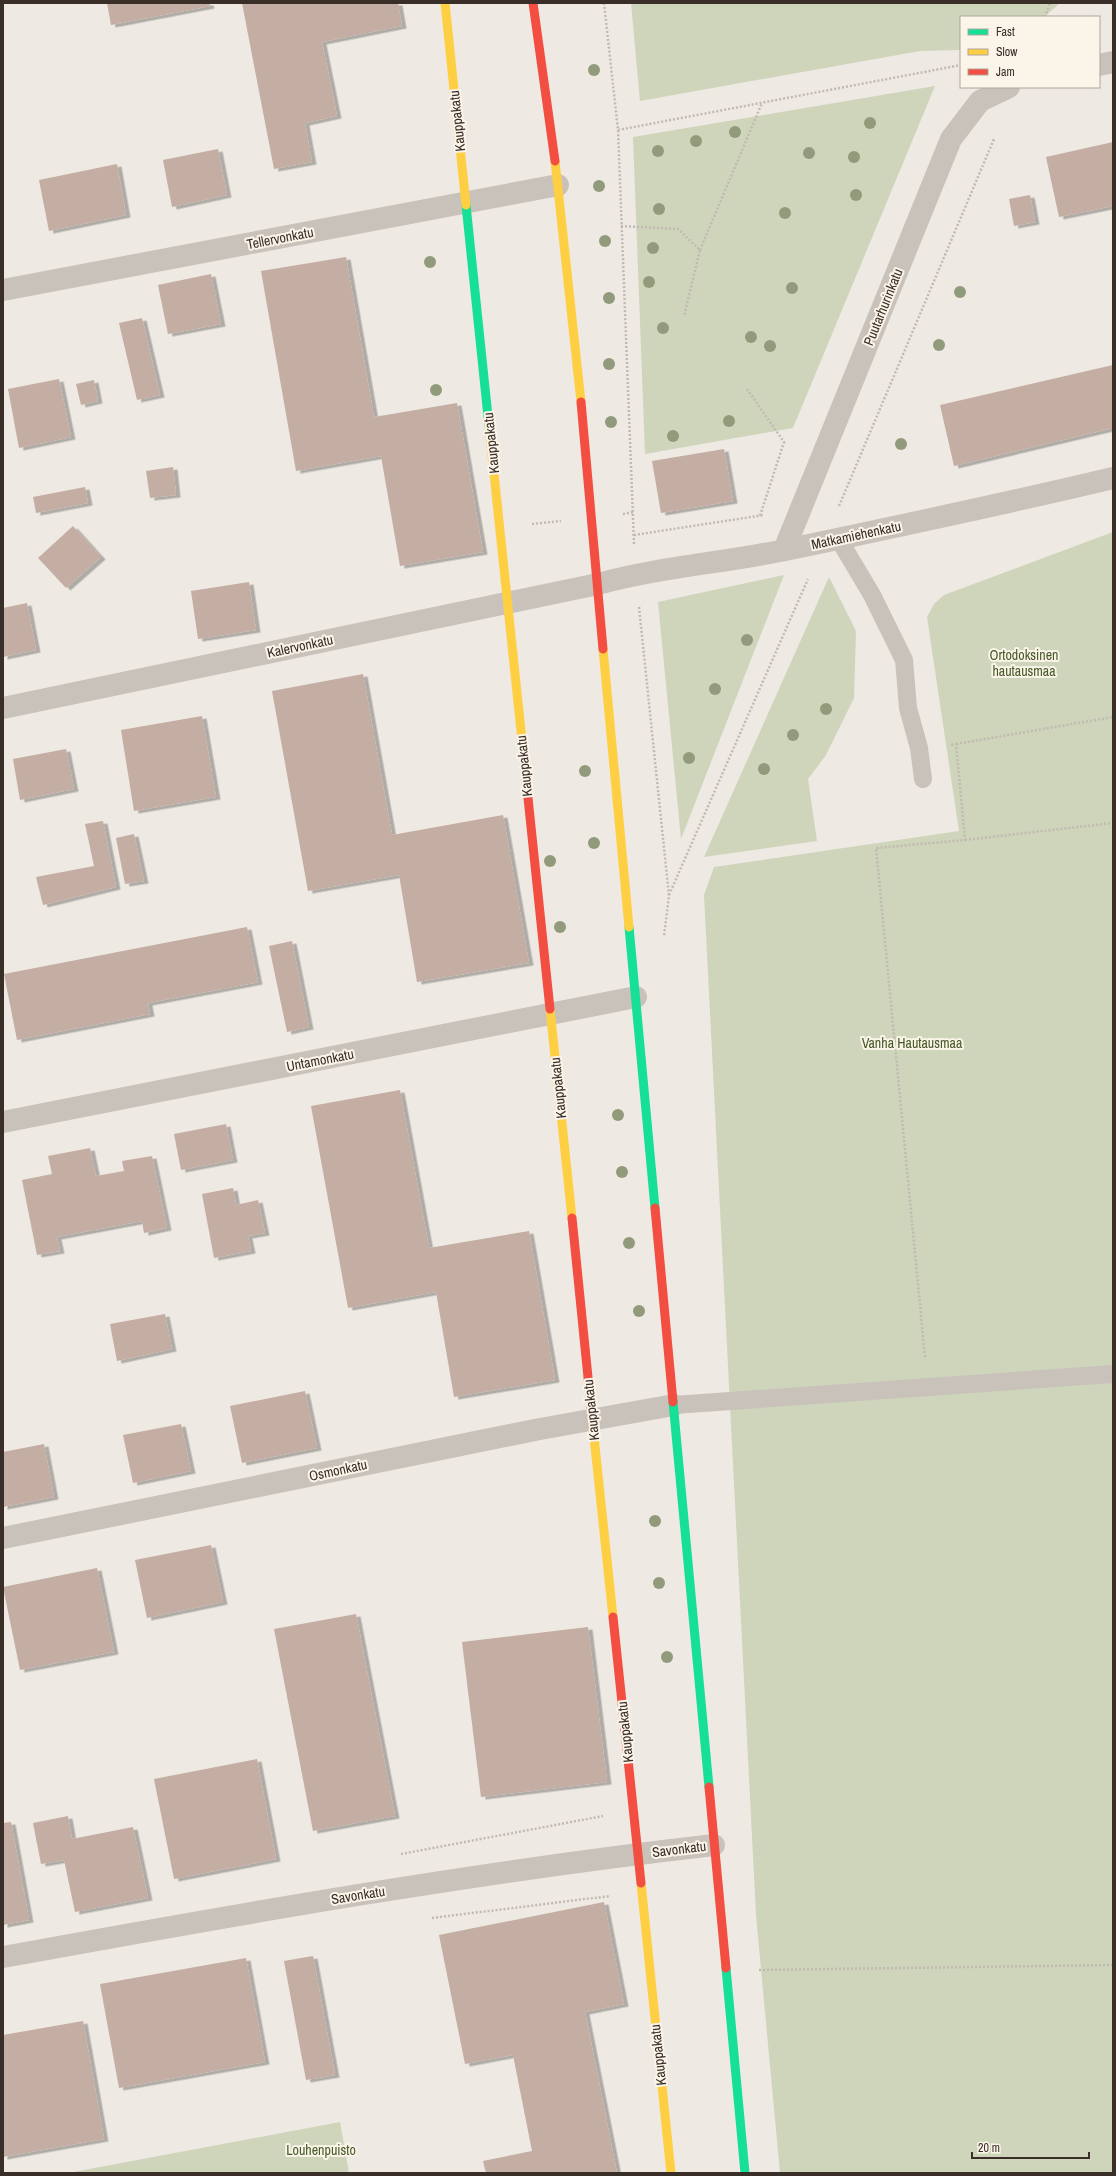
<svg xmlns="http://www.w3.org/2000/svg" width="1116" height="2176" viewBox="0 0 1116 2176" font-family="'Archivo Narrow',sans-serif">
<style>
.green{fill:#cfd5bb}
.building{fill:#c4ada2;filter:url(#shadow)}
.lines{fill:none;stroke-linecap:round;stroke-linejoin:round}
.path{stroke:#c1bab3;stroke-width:2.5;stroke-dasharray:2 2;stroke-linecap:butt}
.lane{stroke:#c8c2bb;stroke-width:18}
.street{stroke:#c8c2bb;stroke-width:22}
.fast{stroke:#16e098;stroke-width:9}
.slow{stroke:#ffcf43;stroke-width:9}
.jam{stroke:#f24e42;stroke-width:9}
.tree{fill:#929a7c}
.labels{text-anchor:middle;stroke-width:4;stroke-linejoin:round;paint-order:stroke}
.street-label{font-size:14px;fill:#3a2e28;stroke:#fbf4e9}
.park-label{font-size:14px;fill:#465a29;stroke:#fbf4e9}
</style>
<defs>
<filter id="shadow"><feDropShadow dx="4.5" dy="2.5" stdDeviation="0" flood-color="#0004"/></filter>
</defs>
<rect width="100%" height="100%" fill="#eee9e2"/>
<g class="green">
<path d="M631 3H1060L1044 17H961V50L920 51 640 101Z"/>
<path d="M935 86 793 428 645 454 633 137Z"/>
<path d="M1113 532V2173H780L756 1915 704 895 714 867 959 831 927 617 934 604 944 595Z"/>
<path d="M784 575 681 839 658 602Z"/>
<path d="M829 577 856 631 854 698 826 755 808 779 817 841 704 857Z"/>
<path d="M340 2122 349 2173H68Z"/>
</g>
<g class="building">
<path d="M107 3H209L210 6 111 25Z"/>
<path d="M242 3H398L402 26 322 42 337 116 305 123 312 162 274 169Z"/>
<path d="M1113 142V206L1059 217 1046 157Z"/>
<path d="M218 149 227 195 172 207 163 160Z"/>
<path d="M117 164 126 215 49 231 39 180Z"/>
<path d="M1030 195 1035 222 1014 226 1009 199Z"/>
<path d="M346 257 374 417 457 403 483 552 400 566 381 456 296 471 261 271Z"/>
<path d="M211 274 221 324 168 334 158 285Z"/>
<path d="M142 318 160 395 137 400 119 323Z"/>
<path d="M1113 365V428L954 466 940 405Z"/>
<path d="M59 379 71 437 19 448 8 389Z"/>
<path d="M94 380 98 401 81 405 76 384Z"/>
<path d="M724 449 733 501 661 513 652 461Z"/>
<path d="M173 467 176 495 150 498 146 471Z"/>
<path d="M85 487 88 503 36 513 33 497Z"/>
<path d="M73 526 101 557 66 588 38 558Z"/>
<path d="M249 582 256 630 198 639 191 591Z"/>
<path d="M27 603 36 650 3 657V608Z"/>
<path d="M363 674 392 835 503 815 529 963 417 982 399 875 308 891 272 691Z"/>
<path d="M202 716 216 797 134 811 121 730Z"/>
<path d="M66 749 74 789 20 800 13 759Z"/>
<path d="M103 821 116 887 43 905 36 877 94 866 85 824Z"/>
<path d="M134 834 144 881 125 884 116 838Z"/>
<path d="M247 927 258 982 148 1003 150 1014 17 1040 4 974Z"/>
<path d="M292 941 309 1027 287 1032 269 946Z"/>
<path d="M400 1090 429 1248 529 1231 555 1380 454 1397 436 1292 348 1308 311 1106Z"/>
<path d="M226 1124 233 1160 181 1170 174 1134Z"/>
<path d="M90 1148 96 1176 124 1171 122 1161 152 1156 167 1228 144 1233 142 1221 57 1237 60 1251 37 1255 22 1180 52 1174 48 1156Z"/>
<path d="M233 1188 236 1205 258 1200 265 1233 248 1236 251 1251 214 1258 202 1194Z"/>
<path d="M165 1314 172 1349 117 1361 110 1324Z"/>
<path d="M305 1391 317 1448 242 1463 230 1406Z"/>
<path d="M181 1424 191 1471 133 1483 123 1435Z"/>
<path d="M44 1444 54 1497 3 1507V1452Z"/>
<path d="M211 1545 223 1602 147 1618 135 1560Z"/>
<path d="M97 1568 114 1652 20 1670 3 1587Z"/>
<path d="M356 1614 395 1816 313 1831 274 1629Z"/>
<path d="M588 1627 607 1782 481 1797 462 1642Z"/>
<path d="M257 1759 276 1859 174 1879 154 1779Z"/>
<path d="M68 1816 72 1839 133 1827 148 1898 75 1912 64 1860 41 1864 33 1823Z"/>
<path d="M11 1822 29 1920 3 1925V1823Z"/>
<path d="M604 1902 624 2004 585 2012 617 2173H486L483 2161 532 2151 513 2055 465 2064 439 1935Z"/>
<path d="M313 1956 335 2075 306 2080 284 1961Z"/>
<path d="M246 1958 265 2062 119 2088 100 1984Z"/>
<path d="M83 2021 104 2139 3 2157V2035Z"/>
</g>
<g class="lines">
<g class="path">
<path d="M604 3 618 130 634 544"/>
<path d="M1045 17 1050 3"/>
<path d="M618 130 961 65"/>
<path d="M621 226 678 229 700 250 684 316"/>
<path d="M700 250 762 103"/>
<path d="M747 389 784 442 760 516"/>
<path d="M839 506 994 139"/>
<path d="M623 514 634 512"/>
<path d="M532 524 561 521"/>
<path d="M634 535 764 515"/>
<path d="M639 607 669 896 664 936"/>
<path d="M956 744 1113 717"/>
<path d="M965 840 1113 823"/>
<path d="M669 895 808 579"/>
<path d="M925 1357 876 848 965 840 956 744 949 745"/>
<path d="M401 1854 603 1816"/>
<path d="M432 1918 610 1896"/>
<path d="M759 1970 1113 1965"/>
</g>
<g class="lane">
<path d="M838 538 872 595 904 660 908 708 919 748 923 779"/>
<path d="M674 1405 1113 1374"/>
</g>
<g class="street">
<path d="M1099 65 1113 62"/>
<path d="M3 290 558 185"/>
<path d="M784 550 951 139 980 101 1009 87"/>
<path d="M3 708 598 584C660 567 723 563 785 550 895 527 1004 504 1113 478"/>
<path d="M3 1122 636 997"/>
<path d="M3 1538 540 1429 674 1405"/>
<path d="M3 1957C239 1914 476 1872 714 1845"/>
</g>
<g class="fast">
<path d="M466 205 489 426"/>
<path d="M629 927 655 1208"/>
<path d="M673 1402 709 1787"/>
<path d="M726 1968 745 2173"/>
</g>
<g class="slow">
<path d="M445 3 466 205"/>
<path d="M555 161 581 402"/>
<path d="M489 426 523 750"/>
<path d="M603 649 629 927"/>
<path d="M550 1009 572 1218"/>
<path d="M594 1437 613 1617"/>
<path d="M641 1883 671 2173"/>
</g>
<g class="jam">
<path d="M533 3 555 161"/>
<path d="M581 402 603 649"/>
<path d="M523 750 550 1009"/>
<path d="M655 1208 673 1402"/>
<path d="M572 1218 594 1437"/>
<path d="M613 1617 641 1883"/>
<path d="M709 1787 726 1968"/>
</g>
</g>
<g class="tree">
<circle cx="594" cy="70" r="6"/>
<circle cx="870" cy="123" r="6"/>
<circle cx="735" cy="132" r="6"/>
<circle cx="696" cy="141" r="6"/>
<circle cx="658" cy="151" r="6"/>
<circle cx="809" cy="153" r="6"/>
<circle cx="854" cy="157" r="6"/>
<circle cx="599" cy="186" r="6"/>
<circle cx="856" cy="195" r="6"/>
<circle cx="659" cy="209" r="6"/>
<circle cx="785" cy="213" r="6"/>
<circle cx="605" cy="241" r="6"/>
<circle cx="653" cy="248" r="6"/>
<circle cx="430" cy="262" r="6"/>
<circle cx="649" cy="282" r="6"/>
<circle cx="792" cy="288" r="6"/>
<circle cx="960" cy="292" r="6"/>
<circle cx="609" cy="298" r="6"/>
<circle cx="663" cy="328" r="6"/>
<circle cx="751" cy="337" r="6"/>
<circle cx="939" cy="345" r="6"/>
<circle cx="770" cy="346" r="6"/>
<circle cx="609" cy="364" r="6"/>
<circle cx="436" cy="390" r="6"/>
<circle cx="729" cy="421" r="6"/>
<circle cx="611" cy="422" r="6"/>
<circle cx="673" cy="436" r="6"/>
<circle cx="901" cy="444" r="6"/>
<circle cx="747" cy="640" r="6"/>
<circle cx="715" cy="689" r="6"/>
<circle cx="826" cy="709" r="6"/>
<circle cx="793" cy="735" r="6"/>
<circle cx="689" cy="758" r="6"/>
<circle cx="764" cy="769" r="6"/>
<circle cx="585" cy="771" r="6"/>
<circle cx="594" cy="843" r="6"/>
<circle cx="550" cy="861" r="6"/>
<circle cx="560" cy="927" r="6"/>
<circle cx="618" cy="1115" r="6"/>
<circle cx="622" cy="1172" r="6"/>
<circle cx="629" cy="1243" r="6"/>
<circle cx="639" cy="1311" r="6"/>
<circle cx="655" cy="1521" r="6"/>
<circle cx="659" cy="1583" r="6"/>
<circle cx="667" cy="1657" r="6"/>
</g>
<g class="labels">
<g class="street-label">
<text transform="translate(457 121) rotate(-96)" y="5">Kauppakatu</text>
<text transform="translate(280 238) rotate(-11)" y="5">Tellervonkatu</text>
<text transform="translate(883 307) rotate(-68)" y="5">Puutarhurinkatu</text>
<text transform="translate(491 443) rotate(-96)" y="5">Kauppakatu</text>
<text transform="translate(856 535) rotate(-12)" y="5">Matkamiehenkatu</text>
<text transform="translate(300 646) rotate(-12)" y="5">Kalervonkatu</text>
<text transform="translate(524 766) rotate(-96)" y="5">Kauppakatu</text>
<text transform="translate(320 1060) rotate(-11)" y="5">Untamonkatu</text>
<text transform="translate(558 1088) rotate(-96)" y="5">Kauppakatu</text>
<text transform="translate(591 1410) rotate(-96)" y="5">Kauppakatu</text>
<text transform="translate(338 1470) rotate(-12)" y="5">Osmonkatu</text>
<text transform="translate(625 1732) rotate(-96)" y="5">Kauppakatu</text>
<text transform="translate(679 1849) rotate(-7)" y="5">Savonkatu</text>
<text transform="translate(358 1895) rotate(-9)" y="5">Savonkatu</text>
<text transform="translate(658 2055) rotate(-96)" y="5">Kauppakatu</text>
</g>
<g class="park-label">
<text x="1024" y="660">Ortodoksinen<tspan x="1024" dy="16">hautausmaa</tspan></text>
<text x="912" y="1048">Vanha Hautausmaa</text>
<text x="321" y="2155">Louhenpuisto</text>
</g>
</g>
<rect width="1116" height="2176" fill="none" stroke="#3a2e28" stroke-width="8"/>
<rect x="960" y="16" width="140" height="72" fill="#fbf4e9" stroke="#aea59c"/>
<rect x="968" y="29" width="20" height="6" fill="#16e098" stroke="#aea59c"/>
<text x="996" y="36" font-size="12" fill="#3a2e28">Fast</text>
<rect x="968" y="49" width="20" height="6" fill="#ffcf43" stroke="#aea59c"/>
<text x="996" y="56" font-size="12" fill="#3a2e28">Slow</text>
<rect x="968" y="69" width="20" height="6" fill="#f24e42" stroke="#aea59c"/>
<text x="996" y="76" font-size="12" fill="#3a2e28">Jam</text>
<path d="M972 2152v6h117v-6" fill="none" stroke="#3a2e28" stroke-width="2"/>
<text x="978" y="2152" font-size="12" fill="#3a2e28" stroke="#fbf4e9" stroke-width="3" paint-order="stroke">20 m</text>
</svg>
